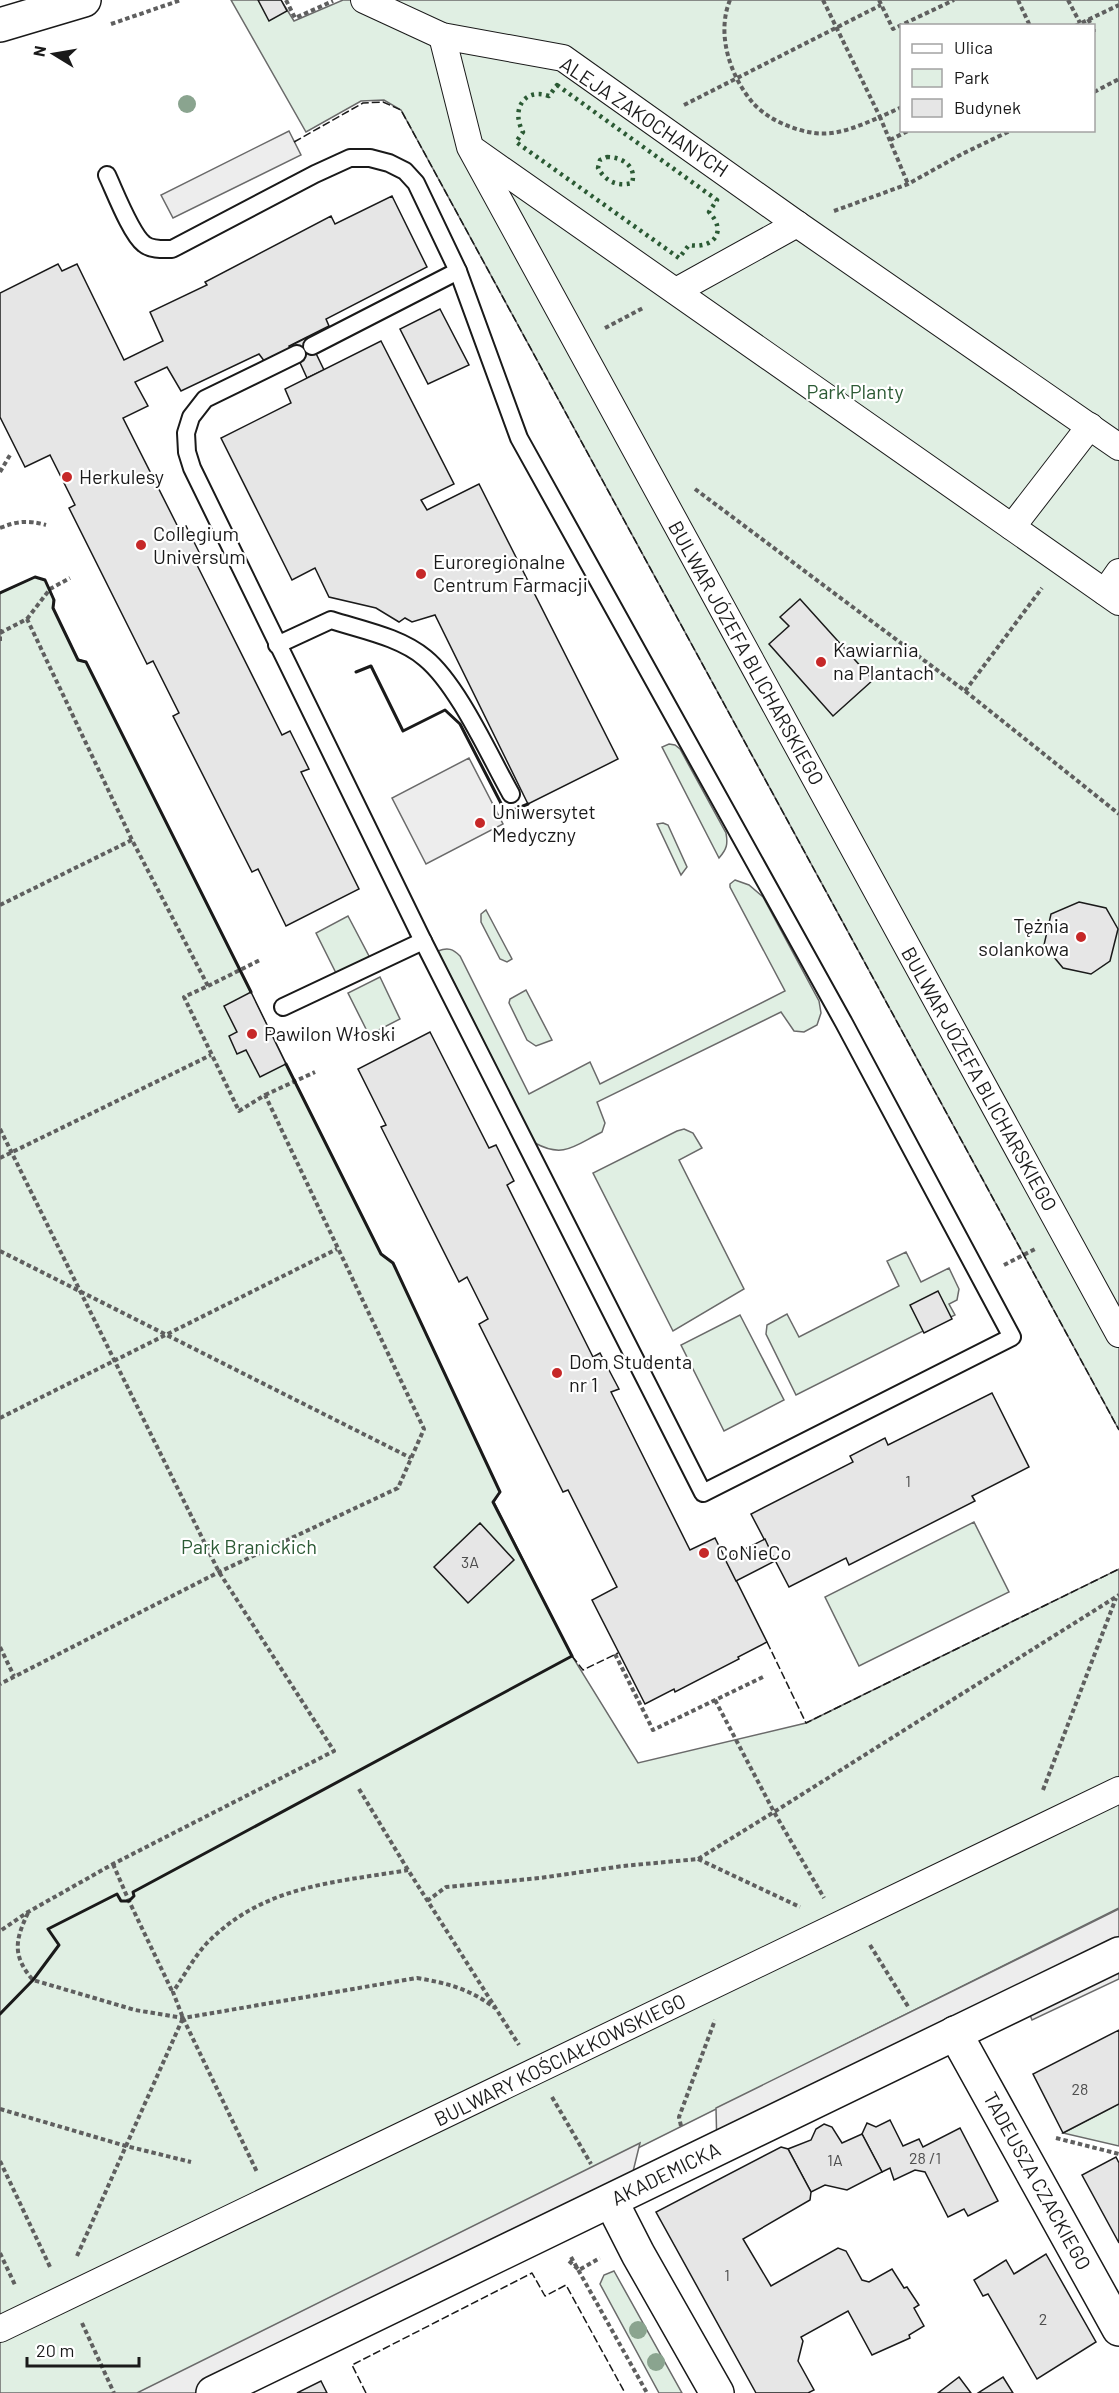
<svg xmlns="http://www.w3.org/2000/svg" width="1119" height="2393" viewBox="0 0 1119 2393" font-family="Barlow,sans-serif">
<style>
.green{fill:#e0efe3;stroke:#6a6a6a;stroke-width:1.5;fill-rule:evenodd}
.parking{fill:#ededed;stroke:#6a6a6a;stroke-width:1.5}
.building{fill:#e6e6e6;stroke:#1a1a1a;stroke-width:1.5}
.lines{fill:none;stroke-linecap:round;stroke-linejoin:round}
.service-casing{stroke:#1a1a1a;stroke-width:20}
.pedestrian-casing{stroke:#1a1a1a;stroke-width:28}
.minor-casing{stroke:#1a1a1a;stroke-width:36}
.tertiary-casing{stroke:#1a1a1a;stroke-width:36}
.path{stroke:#5f5f5f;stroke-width:4;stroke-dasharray:4.5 3;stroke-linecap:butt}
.service{stroke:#fff;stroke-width:16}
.pedestrian{stroke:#fff;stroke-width:26}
.minor{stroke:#fff;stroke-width:33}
.tertiary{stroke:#fff;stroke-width:33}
.hedge{stroke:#2b5a34;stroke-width:4.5;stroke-dasharray:3 4.5;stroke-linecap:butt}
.fence{stroke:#1a1a1a;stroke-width:1.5;stroke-dasharray:8 3;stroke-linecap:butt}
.wall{stroke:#1a1a1a;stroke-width:3}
.tree{fill:#8aa48f}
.poi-dot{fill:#c62828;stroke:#fff;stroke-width:2}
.labels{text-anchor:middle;stroke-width:4.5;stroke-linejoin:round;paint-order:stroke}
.number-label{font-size:16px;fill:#4d4d4d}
.street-label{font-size:20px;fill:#1a1a1a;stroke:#fff}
.park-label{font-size:20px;fill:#2b5a34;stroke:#fff}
.poi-label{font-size:20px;fill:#1a1a1a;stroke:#fff;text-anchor:start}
</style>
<rect width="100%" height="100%" fill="#fff"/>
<g class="green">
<path d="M231 0H281L294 21 343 0H1119V1430L401 110 384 100 361 101 306 132ZM902 26H1094V130H902Z"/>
<path d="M35 577 45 580C50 590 55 597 53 608L78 659 86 662 381 1254 393 1263 500 1492 494 1502 572 1656 638 1763 806 1723 1119 1569V1908L147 2393H0V593Z"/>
<path d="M669 744 675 745 680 749 726 833C728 844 727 849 719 858L662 747Z"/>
<path d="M663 823 668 825 687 867 681 875 657 824Z"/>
<path d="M735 880 749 885 763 897 819 1001 821 1013 817 1025 804 1032 794 1031 781 1012 597 1102 605 1123 602 1132C575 1145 564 1159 535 1143L438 951C448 947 453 949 460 956L529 1094 590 1062 600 1084 785 991 730 887V884Z"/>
<path d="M486 910 512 959 507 962 500 959 481 922V914Z"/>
<path d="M348 916 370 958 337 975 316 933Z"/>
<path d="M380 977 400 1019 369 1035 348 993Z"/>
<path d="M526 990 552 1040 536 1046 527 1040 509 1003 510 999Z"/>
<path d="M684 1129 693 1133 702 1148 679 1160 744 1289 673 1331 593 1173 677 1131Z"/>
<path d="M906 1252 921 1282 949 1268 959 1289 957 1300 949 1304 955 1315 796 1395 766 1334 767 1325 787 1314 799 1337 899 1286 887 1261Z"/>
<path d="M740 1315 784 1400 724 1431 681 1345Z"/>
<path d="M974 1522 1009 1592 859 1666 825 1597Z"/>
<path d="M1119 2104V2146L1063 2133Z"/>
<path d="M614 2271 682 2393H659L600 2284 604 2275Z"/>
</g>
<g class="parking">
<path d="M289 131 301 155 173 218 161 195Z"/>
<path d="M469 758 503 824 426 864 392 798Z"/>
<path d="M1119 1909V1954L717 2149 716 2108Z"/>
<path d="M1119 1968V1979L1032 2020 1028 2010Z"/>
<path d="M640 2143 628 2192 213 2393H137Z"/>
</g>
<g class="building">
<path d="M258 0H281L287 11 269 21Z"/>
<path d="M392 196 427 267 326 319 329 326 289 346 290 348 265 362 259 354 181 391 167 367 135 382 148 406 123 418 179 529 186 526 204 562 197 565 282 735 290 731 309 769 301 772 359 889 286 926 258 869 252 872 173 716 179 713 153 661 147 664 69 508 75 505 50 455 25 467 0 417V293L58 264 62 271 77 264 124 360 163 341 150 312 207 285 205 282 331 216 335 224Z"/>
<path d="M440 309 469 365 428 384 400 329Z"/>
<path d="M308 337 324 370 307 378 292 345Z"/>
<path d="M381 341 454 484 421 500 427 510 479 484 618 759 528 804 435 615 412 622 405 618 399 622 376 608 329 597 315 568 292 580 221 438 291 403 285 389Z"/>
<path d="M800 599 873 680 833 716 769 644 789 626 780 617Z"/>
<path d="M1079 902 1106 908 1118 929 1110 961 1091 974 1063 968 1044 945 1051 914Z"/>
<path d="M251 992 286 1064 260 1077 246 1050 237 1054 229 1036 237 1032 224 1006Z"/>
<path d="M430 1032 489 1148 496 1145 514 1181 507 1185 593 1357 600 1353 619 1389 611 1392 690 1550 715 1538 767 1642 738 1657 739 1659 675 1692 674 1689 645 1704 592 1600 617 1587 568 1490 563 1492 479 1324 488 1319 467 1277 459 1282 381 1127 386 1125 358 1069Z"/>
<path d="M938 1291 952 1319 924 1333 910 1305Z"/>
<path d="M992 1393 1029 1467 972 1496 975 1501 849 1565 846 1558 789 1587 751 1514 853 1462 850 1456 885 1438 888 1445Z"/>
<path d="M480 1523 514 1560 468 1603 434 1567Z"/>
<path d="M765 1539 775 1561 736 1581 725 1559Z"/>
<path d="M1119 2030V2104L1063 2133 1033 2074Z"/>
<path d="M890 2120 903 2146 919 2139 923 2147 960 2128 998 2201 968 2216 964 2209 948 2217 925 2172 915 2170 894 2180 890 2168 882 2172 862 2134 867 2123 876 2127Z"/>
<path d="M824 2124 832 2127 842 2143 862 2134 882 2172 847 2190 825 2185 811 2192 788 2149 811 2140 816 2129Z"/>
<path d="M781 2147 788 2149 811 2192 810 2200 743 2239 771 2286 838 2248 846 2251 862 2280 869 2282 892 2269 904 2288 907 2287 919 2305 914 2308 924 2326 909 2335 910 2338 872 2355 848 2311 801 2337 803 2341 798 2361 814 2390 808 2393H756L656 2212Z"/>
<path d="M1116 2157 1119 2163V2243L1082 2175Z"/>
<path d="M1046 2254 1096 2342 1037 2379 988 2294 983 2296 974 2280 1006 2260 1014 2274Z"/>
<path d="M959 2377 971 2393H938Z"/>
<path d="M1003 2377 1013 2393H978Z"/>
<path d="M321 2381 327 2393H297Z"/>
</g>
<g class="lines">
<defs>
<g id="service">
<path d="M107 175C115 192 131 234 144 244 151 250 164 249 172 249L315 174 350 158H370L389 163 405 171 416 183 458 271 519 438 844 1023 1012 1337 703 1493 423 941 192 468 187 452 186 433 191 417 205 399 297 354"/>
<path d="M312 346 458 271"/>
<path d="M277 645 331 620C362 630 400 637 425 658 458 685 489 755 511 794"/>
<path d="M283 1007 423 941"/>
</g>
<g id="pedestrian">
<path d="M364 0 442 36 563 58 797 224 1119 447"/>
<path d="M442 36 470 147 1119 1334"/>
<path d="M475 151 1119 602"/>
<path d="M676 291 797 224"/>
<path d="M1012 527 1090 426"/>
<path d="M1105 592 1119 572"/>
<path d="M0 2329 1119 1790"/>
</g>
<g id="minor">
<path d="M955 2033 1119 2329"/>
<path d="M611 2201 638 2254 717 2393"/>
<path d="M213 2393 1119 1954"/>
</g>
<path id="tertiary" d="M0 25 84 0"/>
</defs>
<use href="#service" class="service-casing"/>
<use href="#pedestrian" class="pedestrian-casing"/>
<use href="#minor" class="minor-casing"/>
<use href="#tertiary" class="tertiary-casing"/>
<g class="path">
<path d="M286 0 295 18 333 1"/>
<path d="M730 0C716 34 730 76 753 103 767 119 793 130 814 133 837 136 859 126 880 117L908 184"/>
<path d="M823 0 880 117 902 107"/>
<path d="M879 0 893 29 954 0"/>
<path d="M1018 0 1030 26"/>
<path d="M1068 0 1080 23"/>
<path d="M1088 19 1092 26"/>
<path d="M111 24 181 0"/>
<path d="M1075 26 1119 5"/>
<path d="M1094 29V32"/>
<path d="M1094 92 1119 79"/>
<path d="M684 105 881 5"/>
<path d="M890 140 910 130"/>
<path d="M834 211 908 184 962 154 1012 130"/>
<path d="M605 328 643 308"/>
<path d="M0 472 10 455"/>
<path d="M695 489 965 691 1119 814"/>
<path d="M0 528C17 521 28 520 46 525"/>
<path d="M27 619 50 589 70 578"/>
<path d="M0 629V641"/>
<path d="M0 633 27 619 132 840 208 986 184 997 239 1111 265 1095 424 1429 398 1488 219 1572 0 1684"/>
<path d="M965 691 1042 588"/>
<path d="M0 905 132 840"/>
<path d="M208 986 260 960"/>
<path d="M265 1095 315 1072"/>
<path d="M0 1129 219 1572 334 1751 113 1864 28 1912 0 1931"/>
<path d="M0 1158 211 1055"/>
<path d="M0 1251 411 1458"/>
<path d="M1004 1265 1037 1248"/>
<path d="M0 1418 337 1249"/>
<path d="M0 1647 14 1676"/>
<path d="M615 1654 653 1730 765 1676"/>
<path d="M715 1700 774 1812 1119 1595"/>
<path d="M359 1789 408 1870 519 2045"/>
<path d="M1043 1790 1116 1598"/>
<path d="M698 1859 800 1907"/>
<path d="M113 1864 129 1901 172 1991"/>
<path d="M427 1901 446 1887 540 1878 623 1866 698 1859 774 1812 824 1898"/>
<path d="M28 1913C15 1940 12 1956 33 1980L135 2010 183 2018 417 1978C447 1983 470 1989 495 2008"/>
<path d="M870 1945 909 2008"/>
<path d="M183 2018 257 2172"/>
<path d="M552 2097 591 2164"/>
<path d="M0 2109 126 2146 191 2162"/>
<path d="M681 2126 679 2117 715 2020"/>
<path d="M1056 2138 1119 2154"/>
<path d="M0 2161 51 2269"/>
<path d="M0 2253 15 2285"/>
<path d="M77 2256 183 2018 173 1992C184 1976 194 1957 207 1943 264 1885 333 1883 408 1870"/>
<path d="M571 2257 647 2393"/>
<path d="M569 2261 579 2270 600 2258"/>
<path d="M82 2323 114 2393"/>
</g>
<use href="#service" class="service"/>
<use href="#pedestrian" class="pedestrian"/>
<use href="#minor" class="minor"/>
<use href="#tertiary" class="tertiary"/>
<g class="hedge">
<path d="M557 85 717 200 709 212C728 232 713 249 689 245L679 258 516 142 523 132C511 111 523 87 549 96Z"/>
<path d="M607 157C622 157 637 166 632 183 617 187 605 181 598 168L600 160Z"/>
</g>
<g class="fence">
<path d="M294 142 363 103 383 102 401 110 1119 1430"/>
<path d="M767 1642 806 1723 1119 1569"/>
<path d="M572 1656 583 1670 618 1653"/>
<path d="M366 2393 352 2365 532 2273 545 2296 566 2285 625 2393"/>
</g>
<g class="wall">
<path d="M0 593 35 577 45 580 54 600 53 608 78 660 86 662 251 992"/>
<path d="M356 672 371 666 403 731 445 710 460 724 506 813 528 804"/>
<path d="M0 2014 33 1980 59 1945 48 1929 117 1894 121 1901H129L134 1896 133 1892 572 1656 493 1502 500 1492 393 1263 381 1254 286 1064"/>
</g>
</g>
<g class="tree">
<circle cx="187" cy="104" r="9"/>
<circle cx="638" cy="2330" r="9"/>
<circle cx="656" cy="2362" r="9"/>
</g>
<g class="poi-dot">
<circle cx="67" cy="477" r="6"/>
<circle cx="141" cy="545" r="6"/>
<circle cx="421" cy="574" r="6"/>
<circle cx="821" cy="662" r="6"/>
<circle cx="480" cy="823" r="6"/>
<circle cx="1081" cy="937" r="6"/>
<circle cx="252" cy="1034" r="6"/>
<circle cx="557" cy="1373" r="6"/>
<circle cx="704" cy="1553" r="6"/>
</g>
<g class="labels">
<g class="number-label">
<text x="908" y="1487">1</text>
<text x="470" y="1568">3A</text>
<text x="1080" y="2095">28</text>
<text x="925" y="2164">28 /1</text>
<text x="835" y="2166">1A</text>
<text x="727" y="2281">1</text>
<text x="1043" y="2325">2</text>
</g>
<g class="street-label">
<text transform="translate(644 117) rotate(34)" y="7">ALEJA ZAKOCHANYCH</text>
<text transform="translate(746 653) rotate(61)" y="7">BULWAR JÓZEFA BLICHARSKIEGO</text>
<text transform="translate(979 1079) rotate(61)" y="7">BULWAR JÓZEFA BLICHARSKIEGO</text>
<text transform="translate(560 2060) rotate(-26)" y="7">BULWARY KOŚCIAŁKOWSKIEGO</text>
<text transform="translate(666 2174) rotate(-26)" y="7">AKADEMICKA</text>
<text transform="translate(1037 2181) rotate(61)" y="7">TADEUSZA CZACKIEGO</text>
</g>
<g class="park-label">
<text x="855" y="399">Park Planty</text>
<text x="249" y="1554">Park Branickich</text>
</g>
<g class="poi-label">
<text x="79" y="484">Herkulesy</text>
<text x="153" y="541">Collegium<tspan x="153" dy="23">Universum</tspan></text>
<text x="433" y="569">Euroregionalne<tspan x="433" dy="23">Centrum Farmacji</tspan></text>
<text x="833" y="657">Kawiarnia<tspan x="833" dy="23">na Plantach</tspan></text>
<text x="492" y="819">Uniwersytet<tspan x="492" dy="23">Medyczny</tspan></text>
<text x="1069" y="933" text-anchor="end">Tężnia<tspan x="1069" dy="23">solankowa</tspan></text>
<text x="264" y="1041">Pawilon Włoski</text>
<text x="569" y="1369">Dom Studenta<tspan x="569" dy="23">nr 1</tspan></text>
<text x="716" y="1560">CoNieCo</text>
</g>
</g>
<rect x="900" y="24" width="195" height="108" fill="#ffffff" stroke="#a3a3a3" stroke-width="1.5"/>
<rect x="912" y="44" width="30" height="9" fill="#ffffff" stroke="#a3a3a3" stroke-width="1.5"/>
<text x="954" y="54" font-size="18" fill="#1a1a1a">Ulica</text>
<rect x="912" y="69" width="30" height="18" fill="#e0efe3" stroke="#a3a3a3" stroke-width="1.5"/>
<text x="954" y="84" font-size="18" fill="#1a1a1a">Park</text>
<rect x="912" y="99" width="30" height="18" fill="#e6e6e6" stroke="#a3a3a3" stroke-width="1.5"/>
<text x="954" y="114" font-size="18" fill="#1a1a1a">Budynek</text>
<g transform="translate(54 54) rotate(281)" stroke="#ffffff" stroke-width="4.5" paint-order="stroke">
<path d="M0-4.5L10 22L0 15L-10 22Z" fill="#1a1a1a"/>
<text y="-9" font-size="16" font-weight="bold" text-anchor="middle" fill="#1a1a1a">N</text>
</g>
<path d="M27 2357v9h112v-9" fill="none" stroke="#1a1a1a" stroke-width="3"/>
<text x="36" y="2357" font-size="18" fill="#1a1a1a" stroke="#ffffff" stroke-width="4.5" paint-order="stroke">20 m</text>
</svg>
